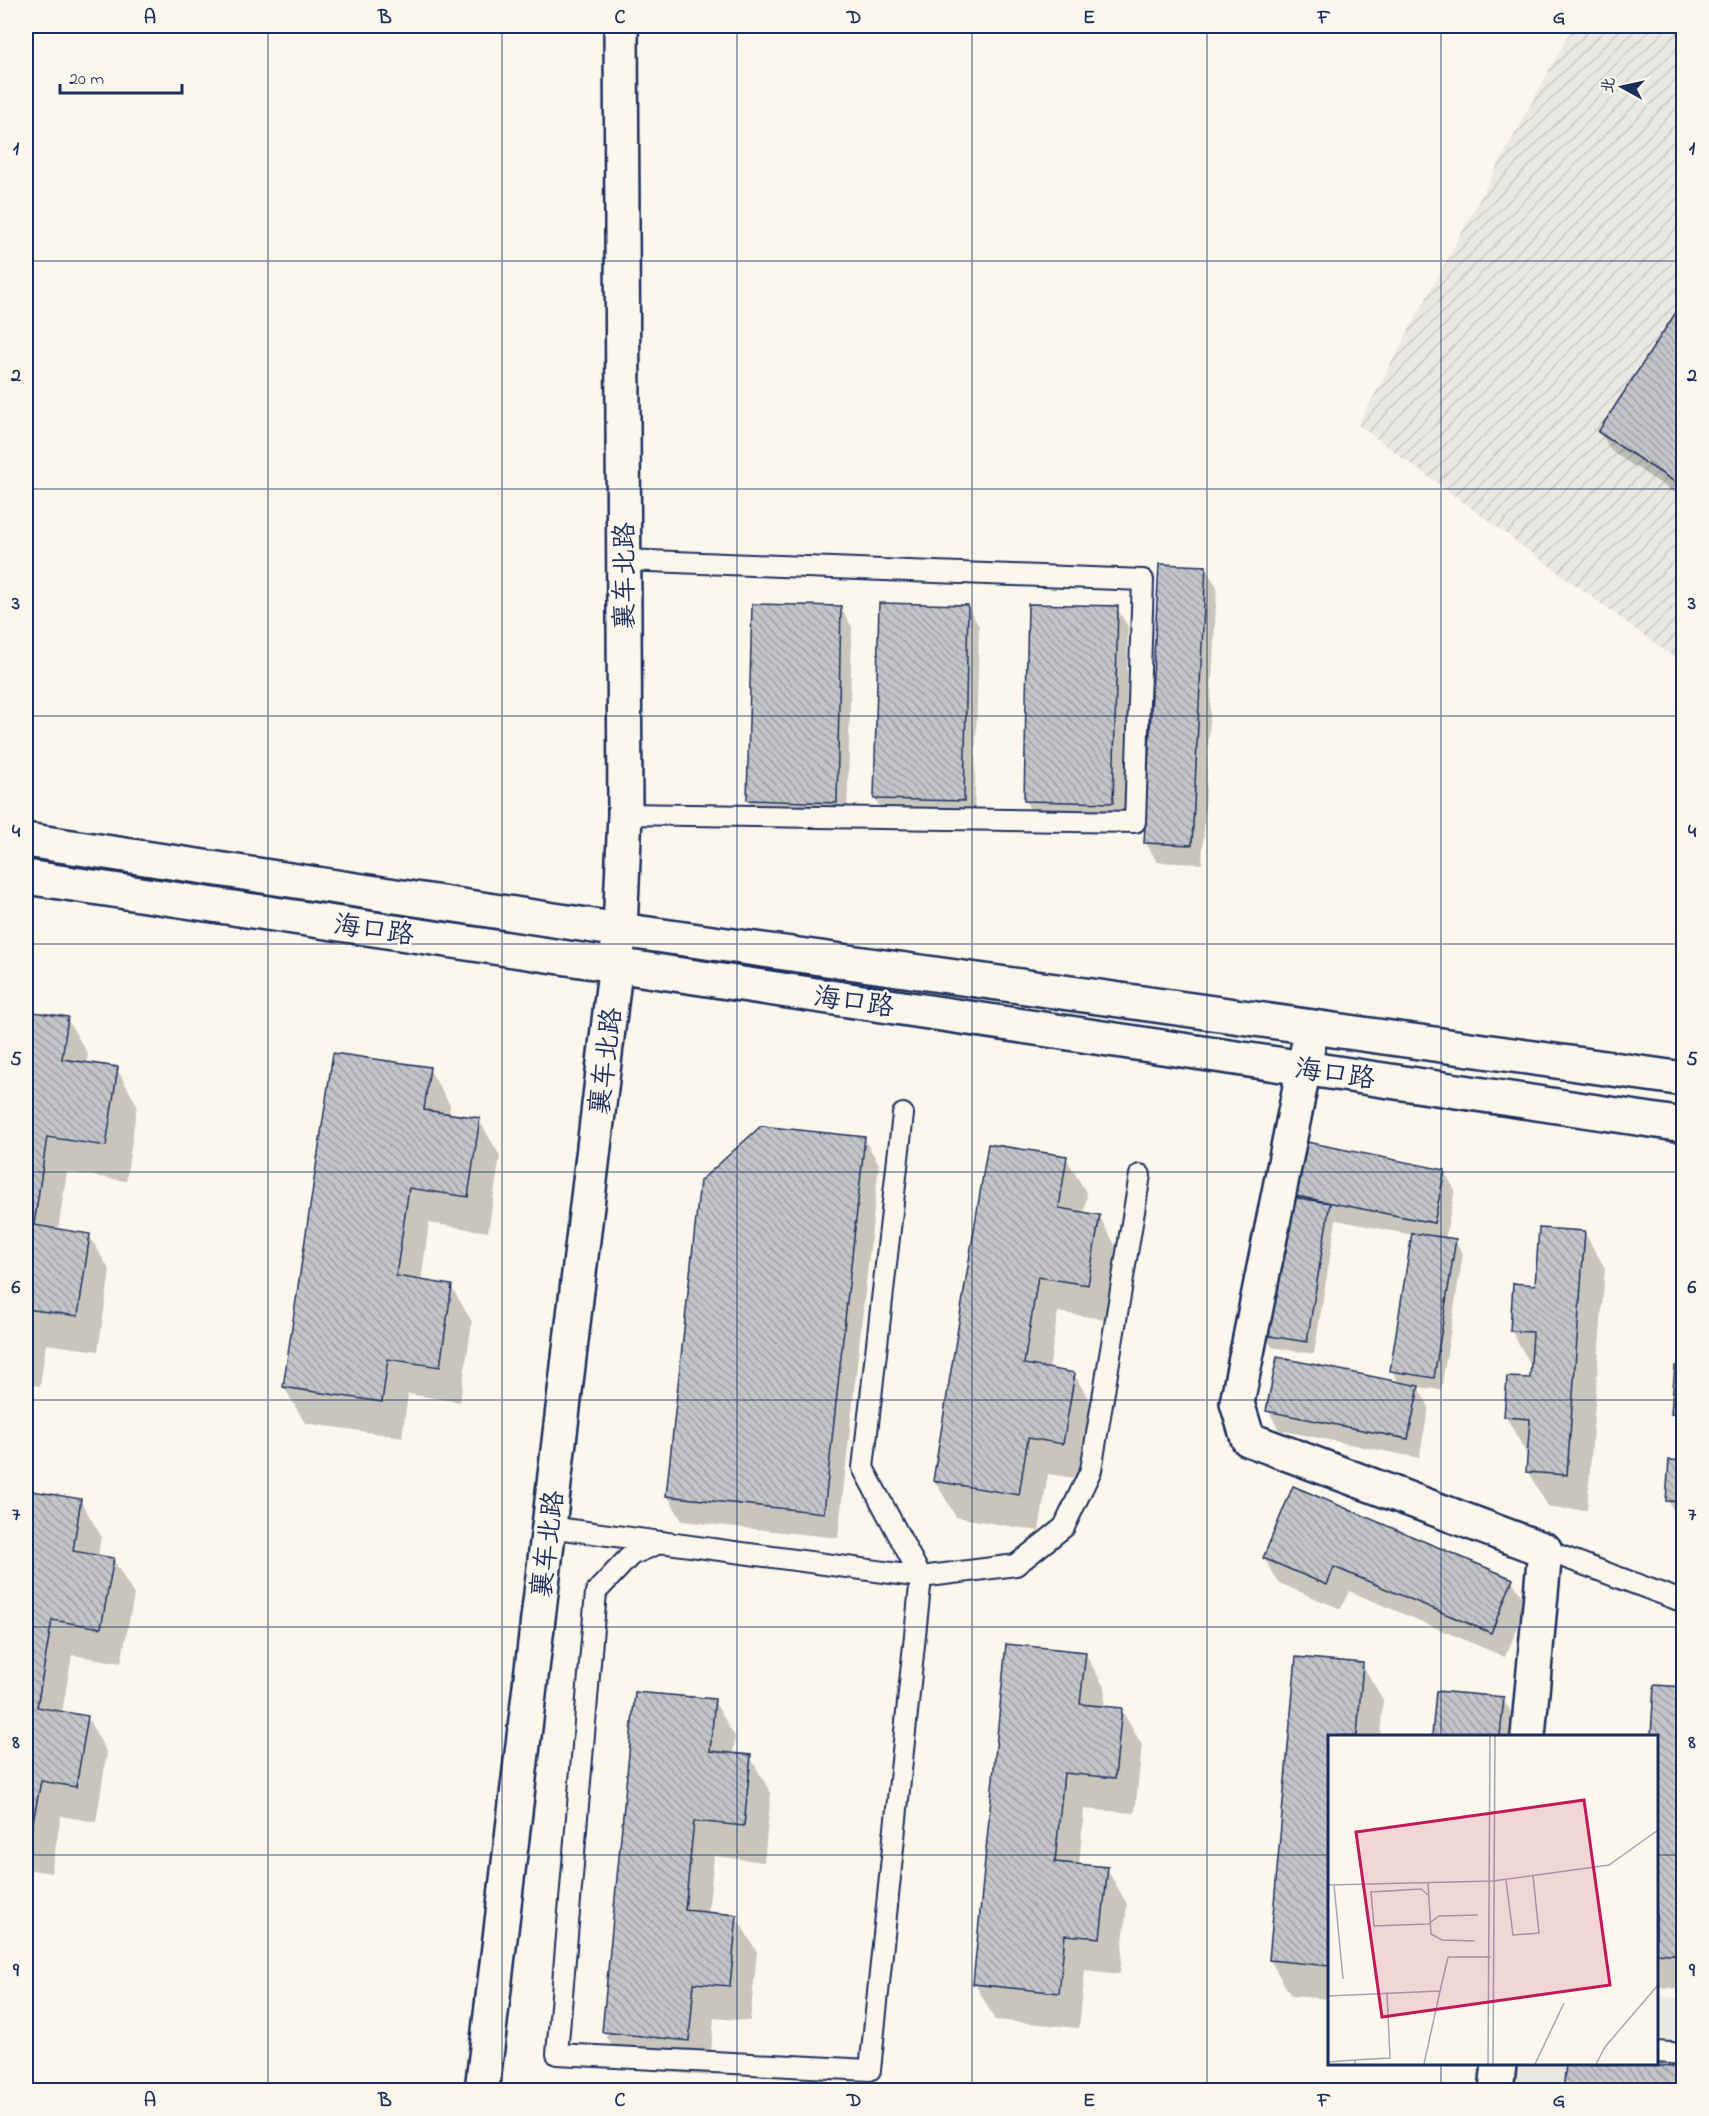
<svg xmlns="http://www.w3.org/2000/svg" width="1709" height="2116" viewBox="0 0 1709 2116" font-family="'Indie Flower','LXGW WenKai TC',sans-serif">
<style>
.built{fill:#eae8e2}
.industrial{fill:url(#industrial-furrows)}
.shadow{fill:#0003}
.building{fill:url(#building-back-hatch);stroke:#1b2f5e;stroke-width:1.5}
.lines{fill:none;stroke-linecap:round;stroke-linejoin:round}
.service-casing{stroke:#1b2f5e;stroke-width:24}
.minor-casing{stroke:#1b2f5e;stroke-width:38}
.tertiary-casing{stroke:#1b2f5e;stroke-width:38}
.service{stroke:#fbf7ec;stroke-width:20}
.minor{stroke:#fbf7ec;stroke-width:33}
.tertiary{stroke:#fbf7ec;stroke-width:33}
.grid{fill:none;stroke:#1b2f5e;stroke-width:1.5;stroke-opacity:0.55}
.labels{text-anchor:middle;stroke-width:5;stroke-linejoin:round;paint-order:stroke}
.street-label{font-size:27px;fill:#1b2f5e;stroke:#fbf7ec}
.inset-road{fill:none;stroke:#a1a7b3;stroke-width:1.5}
.view{fill:#c2185b;fill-opacity:0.15;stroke:#c2185b;stroke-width:3}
.inset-edge{fill:none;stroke:#1b2f5e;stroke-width:3}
.neatline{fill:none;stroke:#1b2f5e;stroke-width:2}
.grid-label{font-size:20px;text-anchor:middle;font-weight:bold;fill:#1b2f5e}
</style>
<defs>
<pattern id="industrial-furrows" width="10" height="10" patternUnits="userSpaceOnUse" patternTransform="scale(1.5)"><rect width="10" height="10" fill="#eae8e2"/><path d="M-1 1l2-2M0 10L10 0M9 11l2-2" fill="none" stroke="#c8c7c4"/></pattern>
<pattern id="building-back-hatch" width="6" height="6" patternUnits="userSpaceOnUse" patternTransform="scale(1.5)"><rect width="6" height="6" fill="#c3c5c9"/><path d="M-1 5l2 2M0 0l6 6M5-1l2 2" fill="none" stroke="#9ea0a6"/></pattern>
</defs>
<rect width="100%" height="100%" fill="#fbf7ec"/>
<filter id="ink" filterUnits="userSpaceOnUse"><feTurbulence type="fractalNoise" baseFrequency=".0167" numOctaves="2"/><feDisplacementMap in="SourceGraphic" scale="12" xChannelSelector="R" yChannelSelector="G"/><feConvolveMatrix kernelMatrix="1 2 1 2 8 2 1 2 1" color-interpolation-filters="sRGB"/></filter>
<g filter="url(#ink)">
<path class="built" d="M1657 1996 1683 1999V2090H1496L1499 2064H1656Z"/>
<path class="industrial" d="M1573 26H1683V664L1358 425Z"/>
<g class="shadow">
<path d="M1684 302V499L1611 451 1600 432Z"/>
<path d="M1205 568 1217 587 1202 864 1157 862 1146 843Z"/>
<path d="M754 605 841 608 852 627 847 822 760 819 748 800Z"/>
<path d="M967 606 979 626 974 820 887 818 875 799Z"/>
<path d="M1117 608 1128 627 1124 822 1036 820 1025 800Z"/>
<path d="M26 1012 67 1019 88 1054 86 1064 117 1069 137 1105 126 1181 67 1172 58 1230 89 1235 110 1271 98 1351 46 1344 40 1386 26 1384Z"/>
<path d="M429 1069 450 1105 449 1115 479 1120 500 1156 488 1232 429 1223 421 1281 451 1286 472 1322 460 1402 408 1394 402 1437 305 1423 284 1387Z"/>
<path d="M864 1139 879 1164 838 1538 682 1521 667 1495Z"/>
<path d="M1066 1158 1087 1194 1084 1213 1099 1216 1119 1252 1108 1320 1058 1312 1049 1370 1074 1374 1095 1410 1083 1479 1048 1474 1039 1531 956 1517 935 1481Z"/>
<path d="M1444 1171 1455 1190 1445 1239 1455 1241 1463 1254 1441 1390 1418 1387 1429 1407 1419 1458 1279 1430 1268 1410 1399 1383 1392 1371 1413 1235 1336 1220 1314 1354 1272 1347 1265 1334 1293 1195Z"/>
<path d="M1584 1232 1605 1268 1587 1510 1549 1508 1528 1472 1529 1453H1526L1506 1417 1509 1379 1531 1380 1532 1367 1511 1330 1537 1286Z"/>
<path d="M1684 1369V1432L1673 1414Z"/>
<path d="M1684 1463V1529L1668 1501Z"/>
<path d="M26 1491 80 1500 101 1536 98 1557 113 1559 134 1595 121 1663 72 1655 62 1713 87 1717 107 1753 96 1822 61 1816 51 1873 26 1869Z"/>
<path d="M1264 1558 1512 1580 1527 1606 1505 1657 1349 1591 1341 1609 1279 1583Z"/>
<path d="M1085 1653 1105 1689 1104 1707 1121 1709 1142 1745 1135 1813 1084 1809 1079 1866 1107 1869 1127 1904 1120 1974 1085 1970 1079 2028 995 2020 975 1984Z"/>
<path d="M1297 1659 1362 1664 1383 1700 1380 1736H1330V1999L1291 1996 1270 1960Z"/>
<path d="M1656 1687 1684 1688V1989L1657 1987 1656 1986V1736H1652Z"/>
<path d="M1437 1692 1503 1698 1523 1736H1433Z"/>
<path d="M714 1701 735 1737 733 1755 750 1757 771 1793 764 1862 714 1856 708 1914 736 1916 757 1952 750 2021 714 2018 709 2076 625 2068 604 2032Z"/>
<path d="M1567 2064H1616L1684 2070V2090H1564Z"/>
</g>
<g class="building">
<path d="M1684 300V488L1598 432Z"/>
<path d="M1159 564 1206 566 1192 845 1144 843Z"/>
<path d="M879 603 968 605 964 801 874 799Z"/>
<path d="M752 604 841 606 837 803 747 800Z"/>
<path d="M1028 604 1118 606 1113 803 1024 801Z"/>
<path d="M26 1011 68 1017 62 1059 118 1067 106 1146 47 1137 34 1225 90 1234 78 1316 26 1309Z"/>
<path d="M333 1053 430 1067 424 1110 480 1118 468 1197 409 1188 396 1276 452 1285 440 1367 388 1359 382 1402 283 1387Z"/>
<path d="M761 1126 865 1137 824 1513 666 1496 700 1181Z"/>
<path d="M1302 1141 1445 1170 1434 1223 1291 1195Z"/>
<path d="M988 1144 1067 1156 1059 1208 1100 1215 1088 1285 1038 1277 1024 1364 1075 1373 1063 1444 1028 1438 1019 1495 933 1481Z"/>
<path d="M1285 1196 1330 1203 1307 1342 1263 1335Z"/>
<path d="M1539 1228 1585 1231 1567 1475 1526 1472 1530 1419 1504 1417 1507 1377 1530 1378 1533 1332 1510 1331 1513 1283 1535 1285Z"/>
<path d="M1412 1233 1456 1239 1434 1378 1390 1371Z"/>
<path d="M1277 1357 1419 1386 1408 1439 1266 1411Z"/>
<path d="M1675 1366 1684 1367V1415L1671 1414Z"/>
<path d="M1669 1460 1684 1461V1502L1666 1501Z"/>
<path d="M1293 1486 1513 1579 1491 1633 1334 1567 1327 1585 1263 1558Z"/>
<path d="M26 1490 81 1499 73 1551 114 1558 101 1628 52 1620 37 1707 88 1716 76 1787 41 1781 30 1837H26Z"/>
<path d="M1006 1644 1086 1652 1080 1704 1122 1708 1115 1778 1064 1773 1055 1862 1108 1867 1100 1938 1065 1935 1059 1993 973 1984Z"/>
<path d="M1296 1657 1363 1663 1357 1736H1330V1966L1269 1960Z"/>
<path d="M1654 1685 1684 1687V1955L1656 1953V1736H1651Z"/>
<path d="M1436 1691 1504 1697 1500 1736H1432Z"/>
<path d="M635 1692 715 1699 710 1751 751 1755 744 1826 694 1821 685 1910 737 1915 730 1986 694 1983 689 2041 602 2032Z"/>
<path d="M1566 2064H1632L1684 2068V2090H1563Z"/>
</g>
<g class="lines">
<defs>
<g id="service">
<path d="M624 560 1143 580 1135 822 625 814"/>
<path d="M549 1527 921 1577 1016 1565 1064 1527 1091 1470 1140 1175"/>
<path d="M662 1542 631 1555 596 1592 557 2054 870 2070 921 1577 863 1468 903 1114"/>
<path d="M1545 1550 1684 1602"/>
<path d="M1656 2052 1684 2054"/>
</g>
<g id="minor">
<path d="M620 930 625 814 621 26"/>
<path d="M1312 1027 1237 1403 1248 1439 1545 1550 1528 1736"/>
<path d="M1496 2090 1499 2064"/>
</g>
<g id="tertiary">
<path d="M26 840 620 930 1684 1079"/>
<path d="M26 877 1684 1125"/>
<path d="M482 2090 618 945"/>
</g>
</defs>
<use href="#service" class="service-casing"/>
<use href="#minor" class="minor-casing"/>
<use href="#tertiary" class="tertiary-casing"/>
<use href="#service" class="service"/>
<use href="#minor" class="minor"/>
<use href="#tertiary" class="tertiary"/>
</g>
</g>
<path class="grid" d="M268 26V2090M502 26V2090M737 26V2090M972 26V2090M1207 26V2090M1441 26V1736M26 261H1684M26 489H1684M26 716H1684M26 944H1684M26 1172H1684M26 1400H1684M26 1627H1684M26 1855H1330M1656 1855H1684M1441 2064V2090"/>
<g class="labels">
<g class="street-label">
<text transform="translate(624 576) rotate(-90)" y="9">襄车北路</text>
<text transform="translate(374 929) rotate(8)" y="9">海口路</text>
<text transform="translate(854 1001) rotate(8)" y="9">海口路</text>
<text transform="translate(605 1061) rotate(-83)" y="9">襄车北路</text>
<text transform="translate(1335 1073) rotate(8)" y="9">海口路</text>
<text transform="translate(547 1544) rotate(-83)" y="9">襄车北路</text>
</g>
</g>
<g transform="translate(1328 1735)">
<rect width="330" height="330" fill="#fbf7ec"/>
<path class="inset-road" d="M178 145 185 200 211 198 205 141M100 148 103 199 114 205 147 206M0 150 165 146 281 130 330 95M6 150 15 244M100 160 93 154 43 157 46 191 100 189 111 181 150 180M0 261 112 256 120 222H163M0 327 27 325M27 329V325L62 323 59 258M96 329 112 256M160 329 162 1M165 329 167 1M207 329 236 268M268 329 277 312 330 250"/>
<path class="view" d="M256 65 282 250 54 282 28 97Z"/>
<rect width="330" height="330" class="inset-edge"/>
</g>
<rect width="1709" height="2116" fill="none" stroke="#fbf7ec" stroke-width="66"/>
<g transform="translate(1622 87) rotate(278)" stroke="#fbf7ec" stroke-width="4.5" paint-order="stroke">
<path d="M0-4.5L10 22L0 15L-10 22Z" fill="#1b2f5e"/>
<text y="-9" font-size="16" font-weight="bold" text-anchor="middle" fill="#1b2f5e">北</text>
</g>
<path d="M60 84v9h122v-9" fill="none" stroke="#1b2f5e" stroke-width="3"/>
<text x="69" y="84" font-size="18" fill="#1b2f5e" stroke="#fbf7ec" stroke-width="4.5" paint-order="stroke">20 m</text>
<rect x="33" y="33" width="1643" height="2050" class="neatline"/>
<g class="grid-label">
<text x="150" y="23">A</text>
<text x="385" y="23">B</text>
<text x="620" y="23">C</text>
<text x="854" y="23">D</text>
<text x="1089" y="23">E</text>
<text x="1324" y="23">F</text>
<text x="1559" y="23">G</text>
<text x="16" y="154">1</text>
<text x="1692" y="154">1</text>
<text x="16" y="381">2</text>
<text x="1692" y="381">2</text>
<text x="16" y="609">3</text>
<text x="1692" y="609">3</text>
<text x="16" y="837">4</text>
<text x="1692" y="837">4</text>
<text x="16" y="1065">5</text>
<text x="1692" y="1065">5</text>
<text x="16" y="1293">6</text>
<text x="1692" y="1293">6</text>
<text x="16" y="1520">7</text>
<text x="1692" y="1520">7</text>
<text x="16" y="1748">8</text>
<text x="1692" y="1748">8</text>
<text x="16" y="1976">9</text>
<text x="1692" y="1976">9</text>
<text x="150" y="2106">A</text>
<text x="385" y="2106">B</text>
<text x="620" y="2106">C</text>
<text x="854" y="2106">D</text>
<text x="1089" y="2106">E</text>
<text x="1324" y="2106">F</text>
<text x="1559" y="2106">G</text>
</g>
</svg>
